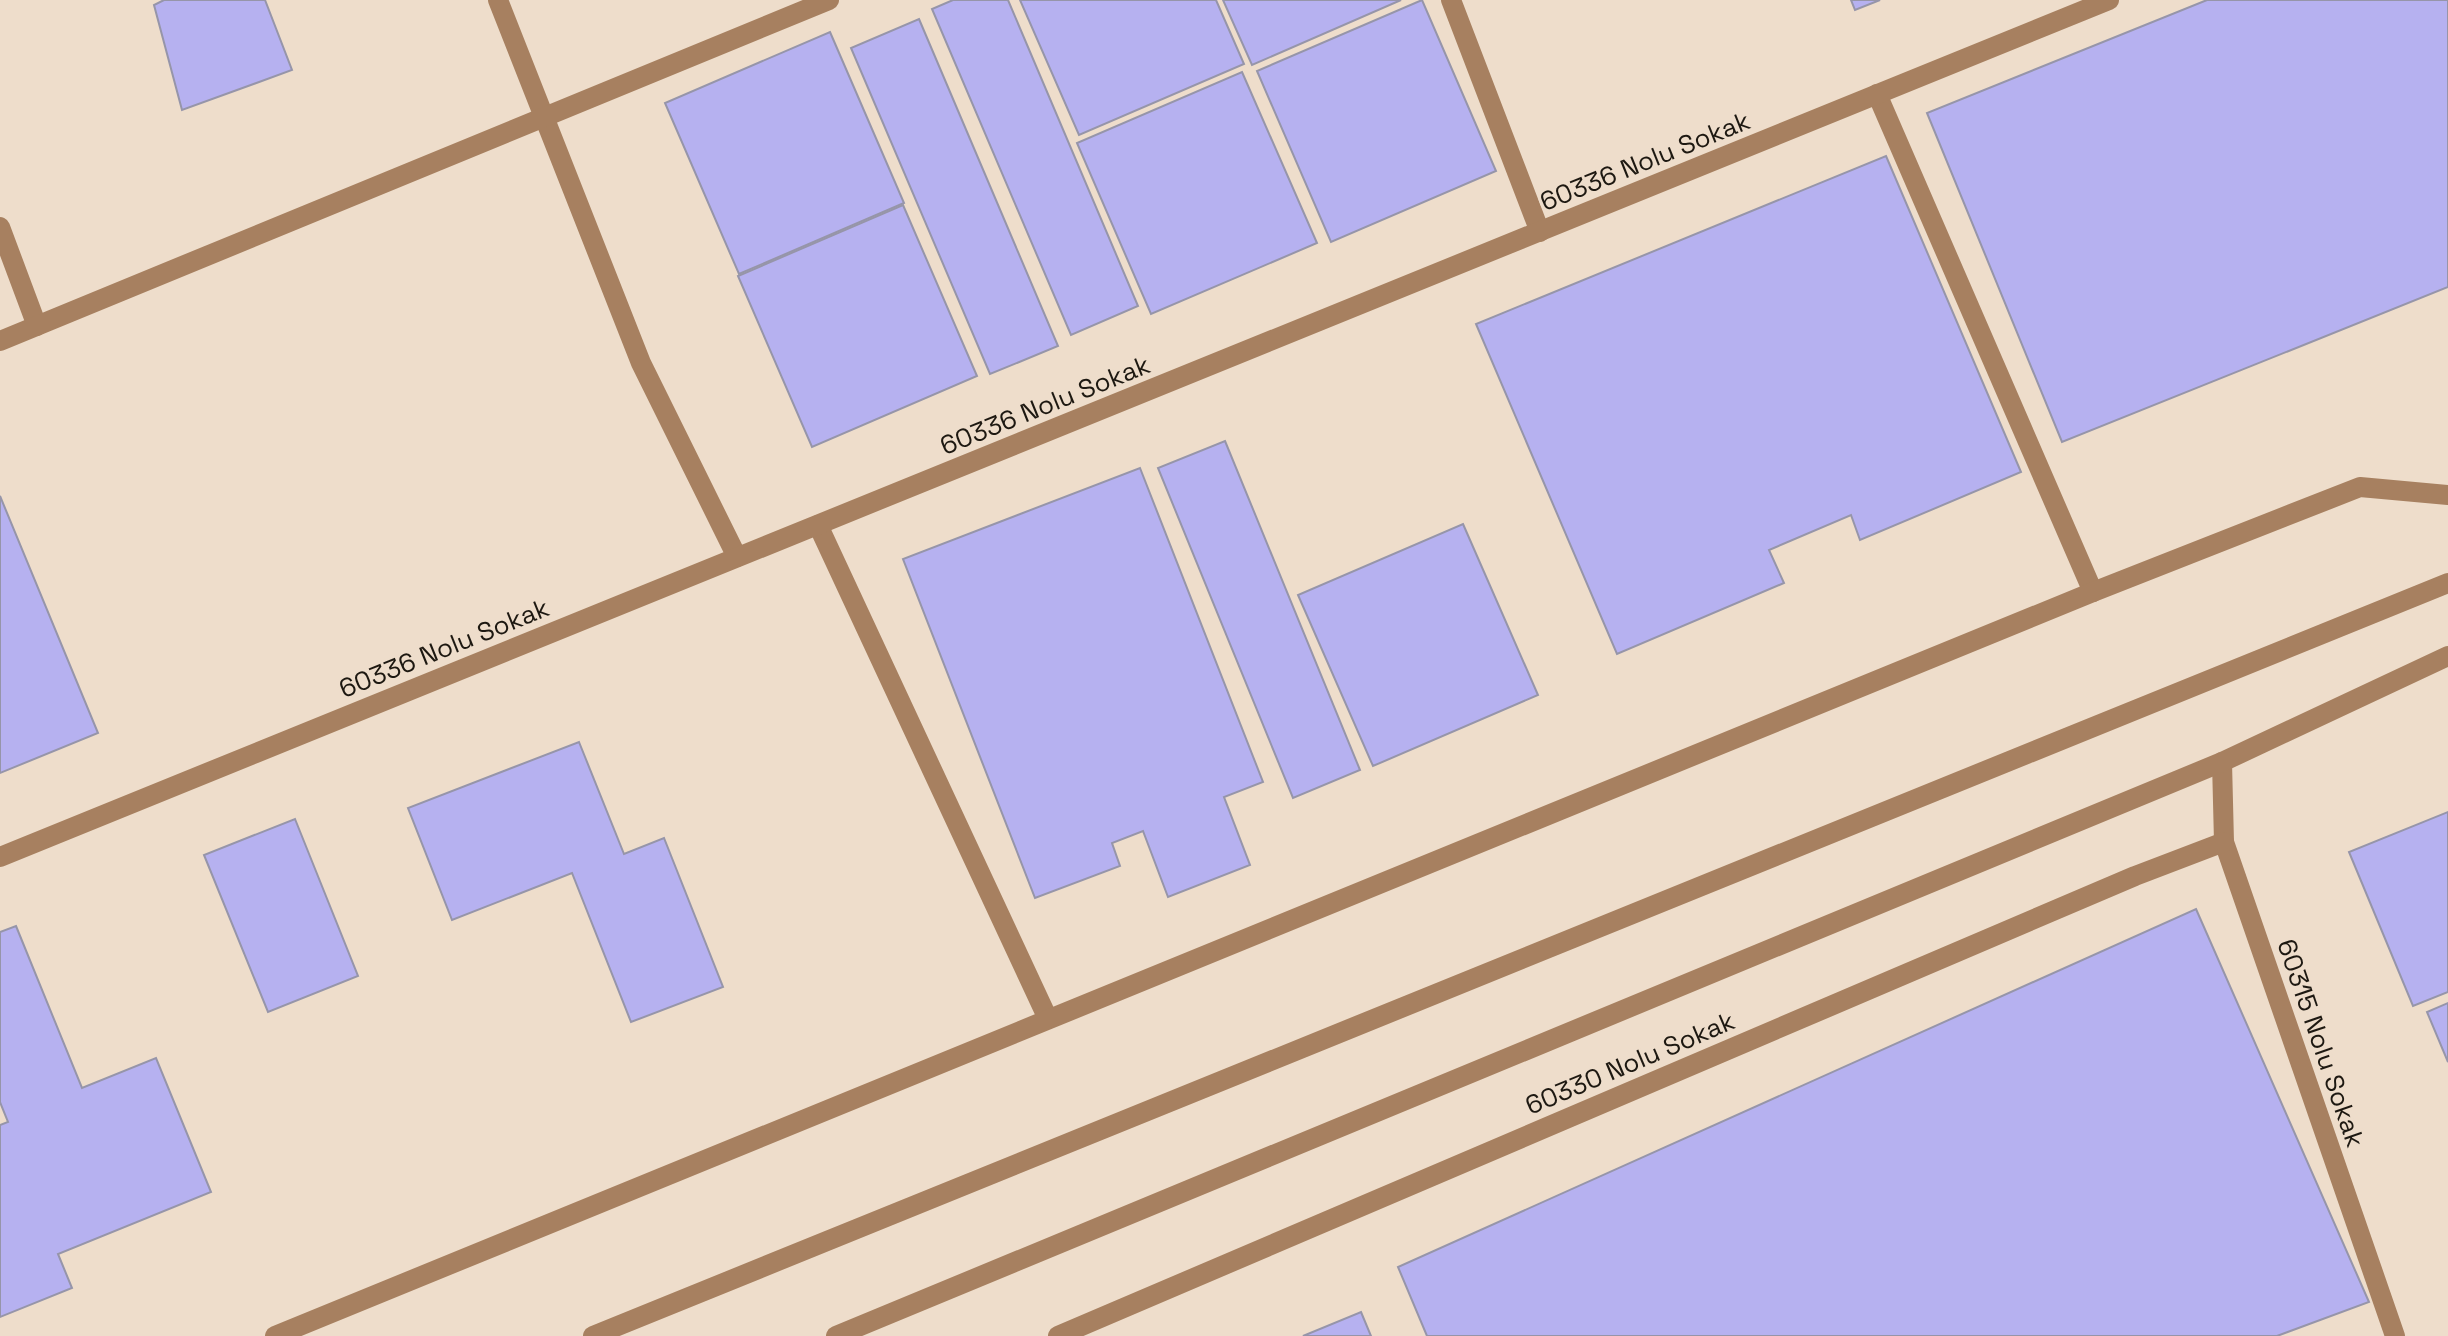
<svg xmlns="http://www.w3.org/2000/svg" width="2448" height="1336" viewBox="0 0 2448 1336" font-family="'Space Grotesk',sans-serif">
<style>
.building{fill:#b6b1f0;stroke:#9695a9;stroke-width:2}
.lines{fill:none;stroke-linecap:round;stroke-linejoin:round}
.minor{stroke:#a78060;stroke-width:20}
.tertiary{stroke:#a78060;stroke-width:20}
.labels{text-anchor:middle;stroke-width:6;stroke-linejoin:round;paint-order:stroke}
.street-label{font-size:26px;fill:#1d1811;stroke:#eeddcb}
</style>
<rect width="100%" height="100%" fill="#eeddcb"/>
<g class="building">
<path d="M164 0H265L292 70 182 110 154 5Z"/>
<path d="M953 0H1008L1138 306 1071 335 932 9Z"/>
<path d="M1020 0H1216L1244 64 1079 135Z"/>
<path d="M1223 0H1401L1252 65Z"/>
<path d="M1422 0 1496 171 1331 242 1257 71Z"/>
<path d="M1851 0H1880L1855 10Z"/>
<path d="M2207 0H2448V287L2062 442 1927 113Z"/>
<path d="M919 19 1058 346 990 374 851 48Z"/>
<path d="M830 32 904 203 739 274 665 103Z"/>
<path d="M1242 72 1317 243 1151 314 1077 143Z"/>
<path d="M1886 156 2021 472 1860 540 1851 515 1769 550 1784 583 1617 654 1476 324Z"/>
<path d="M903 205 977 376 812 447 738 276Z"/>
<path d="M1225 441 1360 770 1293 798 1158 468Z"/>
<path d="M1140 468 1263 782 1224 797 1250 865 1168 897 1143 831 1112 843 1120 866 1035 898 903 559Z"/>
<path d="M0 496 98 733 0 773Z"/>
<path d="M1463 524 1538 695 1373 766 1298 595Z"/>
<path d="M579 742 624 854 664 838 723 987 631 1022 572 873 452 920 408 808Z"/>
<path d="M2448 812V992L2413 1006 2349 852Z"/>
<path d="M295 819 358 976 268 1012 204 855Z"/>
<path d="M2196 909 2369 1302 2277 1336H1427L1398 1267Z"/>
<path d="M16 926 82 1088 156 1058 211 1192 58 1254 72 1288 0 1317V1125L8 1122 0 1102V932Z"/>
<path d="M2448 1003V1062L2427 1012Z"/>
<path d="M1361 1312 1371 1336H1303Z"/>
</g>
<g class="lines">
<g class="minor">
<path d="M498 0 641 363 737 557"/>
<path d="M1451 0 1540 232"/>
<path d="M1877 94 2093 592"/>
<path d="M0 227 37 326"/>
<path d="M0 341 829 0"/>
<path d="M818 525 1048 1019"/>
<path d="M2222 762 2224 842 2395 1336"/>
<path d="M0 857 2109 0"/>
<path d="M275 1336 2093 592 2360 487 2448 495"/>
<path d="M1058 1336 2135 876 2224 842"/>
</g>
<g class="tertiary">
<path d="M593 1336 2448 583"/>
<path d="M836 1336 2222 762 2448 656"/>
</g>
</g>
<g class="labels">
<g class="street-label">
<text transform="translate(1645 161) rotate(-22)" y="9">60336 Nolu Sokak</text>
<text transform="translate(1045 405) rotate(-22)" y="9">60336 Nolu Sokak</text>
<text transform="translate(444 648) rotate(-22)" y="9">60336 Nolu Sokak</text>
<text transform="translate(2321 1043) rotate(71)" y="9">60315 Nolu Sokak</text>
<text transform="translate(1630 1063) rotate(-23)" y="9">60330 Nolu Sokak</text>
</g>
</g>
</svg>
